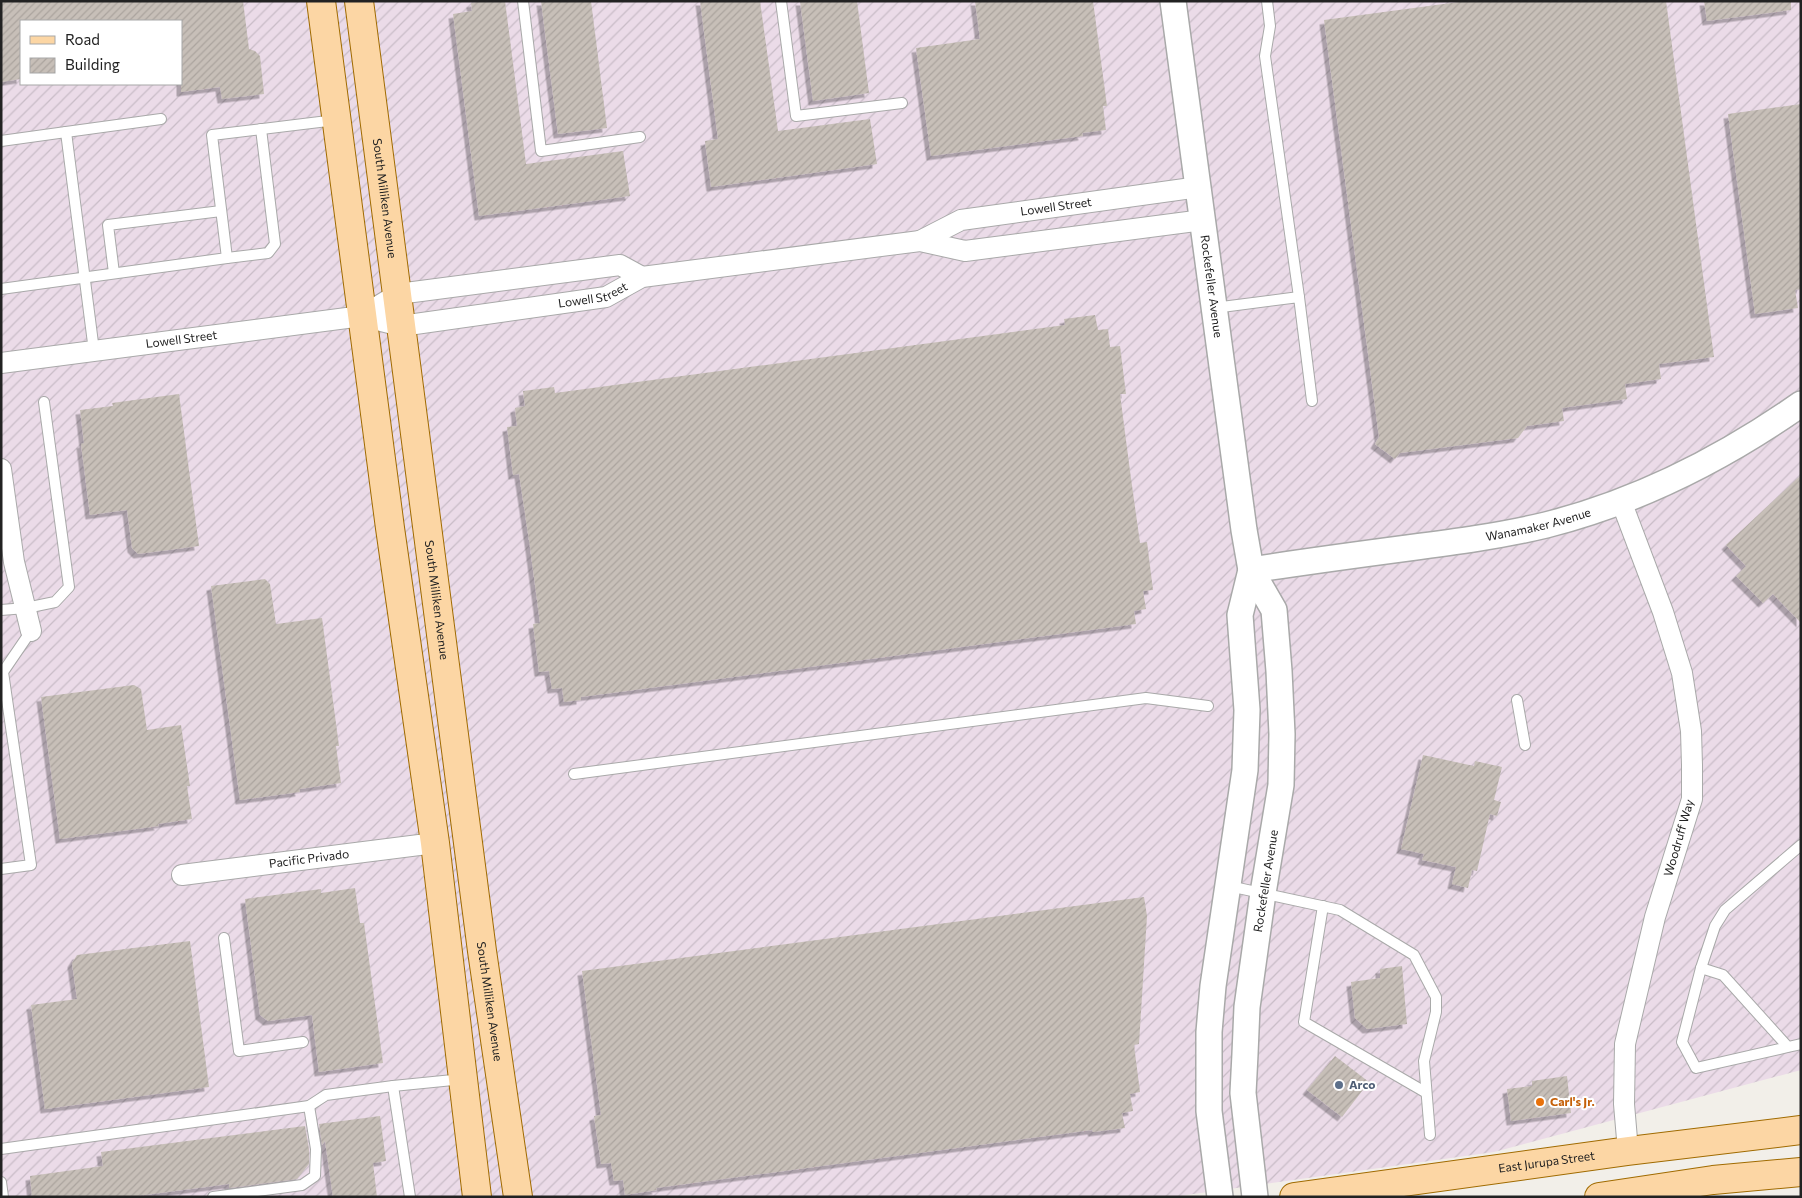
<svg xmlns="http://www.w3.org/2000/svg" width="1802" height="1198" viewBox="0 0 1802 1198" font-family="Commissioner,sans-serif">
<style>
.industrial{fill:url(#industrial-furrows);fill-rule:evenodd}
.building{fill:url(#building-hatch);filter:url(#shadow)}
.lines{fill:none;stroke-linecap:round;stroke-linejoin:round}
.service-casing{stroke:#a9a9a9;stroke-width:12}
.minor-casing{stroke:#a9a9a9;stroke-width:22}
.tertiary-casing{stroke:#a9a9a9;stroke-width:28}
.primary-casing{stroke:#a06b00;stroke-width:30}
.service{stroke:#fff;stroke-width:10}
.minor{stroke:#fff;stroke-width:20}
.tertiary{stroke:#fff;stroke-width:25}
.primary{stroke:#fcd6a4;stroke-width:28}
.service-dot{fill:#5c6f8a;stroke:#fff;stroke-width:2}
.food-dot{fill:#e8710a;stroke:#fff;stroke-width:2}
.labels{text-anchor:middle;stroke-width:4;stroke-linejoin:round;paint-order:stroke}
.street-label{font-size:12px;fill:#222;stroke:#fff}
.service-label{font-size:12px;font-weight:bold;fill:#4e5e75;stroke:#fff;text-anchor:start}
.food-label{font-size:12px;font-weight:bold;fill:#c56008;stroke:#fff;text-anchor:start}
</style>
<defs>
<pattern id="industrial-furrows" width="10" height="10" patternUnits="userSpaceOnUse" patternTransform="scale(1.25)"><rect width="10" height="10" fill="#ebdbe8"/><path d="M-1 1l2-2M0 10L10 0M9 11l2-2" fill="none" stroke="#c9bcc7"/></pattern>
<pattern id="building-hatch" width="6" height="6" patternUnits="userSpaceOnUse" patternTransform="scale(1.25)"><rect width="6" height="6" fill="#c7bfb8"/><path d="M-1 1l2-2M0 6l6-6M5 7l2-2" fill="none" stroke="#aba49e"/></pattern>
<filter id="shadow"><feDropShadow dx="-4.5" dy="4.5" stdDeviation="0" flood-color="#0004"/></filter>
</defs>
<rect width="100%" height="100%" fill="#f2efe9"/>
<path class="industrial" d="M1 1H1801V1070L1494 1152 1172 1197H1ZM21 21H181V84H21Z"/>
<g class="building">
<path d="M1 1H243L249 49 255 51 260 56 264 94 222 99 220 87 181 92V21H21V79L1 82Z"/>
<path d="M481 1H505L526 164 623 151 630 196 479 216 453 14 472 11 471 3Z"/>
<path d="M541 1H591L607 128 558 134Z"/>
<path d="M700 1H760L778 131 870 119 877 164 711 187 705 141 718 139Z"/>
<path d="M800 1H857L869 93 813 101Z"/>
<path d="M975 1H1093L1107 106H1103L1106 130 1082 133 1083 136 931 156 916 48 980 39Z"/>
<path d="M1466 1H1666L1714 357 1659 364 1661 379 1625 384 1627 399 1562 408 1564 421 1527 426 1518 438 1400 453 1395 459 1375 444 1379 437 1324 20Z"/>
<path d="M1704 1H1791V10L1707 21Z"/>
<path d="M1801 104V289L1795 290 1798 308 1755 314 1728 114Z"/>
<path d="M1095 315 1098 330 1108 329 1110 347 1120 346 1126 394H1120L1130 471 1140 543 1147 542 1153 590 1143 591 1146 609 1134 611 1136 624 581 697V700L564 702 562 688 552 689 549 671 539 672 533 624 540 623 530 547 519 474 513 475 507 427 517 426 515 408 525 406 523 391 554 387 555 393 1065 325 1064 319Z"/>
<path d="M179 394 199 546 138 554 132 548 127 510 90 515 81 444 84 443 80 410 113 406 112 403Z"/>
<path d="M1801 475V623L1773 594 1763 603 1736 576 1746 566 1726 545Z"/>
<path d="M265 579 270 584 276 624 322 618 339 746H336L341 783 299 789 300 792 240 800 211 586Z"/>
<path d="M134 685 141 689 147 730 181 725 190 786H187L192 819 158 824 159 826 60 839 41 697Z"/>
<path d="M1423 755 1474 766 1475 761 1502 767 1494 800 1501 802 1497 816 1490 814 1477 871 1472 870 1468 888 1452 884 1456 867 1422 860 1424 854 1401 849Z"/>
<path d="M355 888 360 923H364L383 1063 319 1072 312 1015 268 1021 260 1015 245 899 321 889V893Z"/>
<path d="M1144 897 1147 916 1139 1044 1134 1045 1140 1092 1130 1094 1133 1111 1122 1113 1125 1128 1093 1132 1092 1130 656 1188 657 1190 625 1195 623 1180 614 1181 611 1163 601 1164 594 1116 601 1115 582 971Z"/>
<path d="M190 941 209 1087 45 1109 31 1005 77 999 72 963 77 955Z"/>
<path d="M1402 966 1407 1024 1367 1029 1355 1018 1351 982 1380 978V969Z"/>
<path d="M1335 1056 1369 1082 1342 1117 1307 1090Z"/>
<path d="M1567 1076 1571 1113 1511 1121 1507 1089 1532 1086V1081Z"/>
<path d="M380 1116 386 1161 373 1163 377 1197H333L325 1141 322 1145 319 1124Z"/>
<path d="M305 1126 309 1149V1164L297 1179 229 1188V1184L129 1197H32L30 1176 103 1166 101 1152Z"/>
</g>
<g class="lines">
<defs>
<g id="service">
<path d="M523 1 541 151 640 137"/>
<path d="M781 1 796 116 902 103"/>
<path d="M1267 1 1270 26 1265 56 1299 297"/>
<path d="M66 132 161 119"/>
<path d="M1 141 66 132 94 351"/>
<path d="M227 258 268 253 275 244 261 129"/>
<path d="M114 273 108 225 221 211"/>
<path d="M1 289 227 258 212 135 336 120"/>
<path d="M1214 308 1299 297 1312 401"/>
<path d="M1 610 26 608 55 602 69 587 44 402"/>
<path d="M1517 700 1525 745"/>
<path d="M574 774 1146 698 1208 706"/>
<path d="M1 869 31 865 3 672 31 631"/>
<path d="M1229 886 1340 910 1414 955 1436 997V1012L1424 1061 1430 1135"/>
<path d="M1323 906 1304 1022 1425 1092"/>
<path d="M224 938 239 1051 303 1042"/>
<path d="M1701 968 1715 926 1725 910 1801 845"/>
<path d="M1788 1047 1723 975 1701 968 1682 1042 1696 1068 1788 1047 1801 1044"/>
<path d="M393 1086 410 1197"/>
<path d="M1 1149 309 1106 326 1095 393 1086 463 1079"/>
<path d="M1 1182 3 1197"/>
<path d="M213 1197 302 1185 315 1176 316 1149 309 1106"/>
</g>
<g id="minor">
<path id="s1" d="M920 241 961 220 1199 187"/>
<path d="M362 316 398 294 421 291 620 265 642 277"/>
<path id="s2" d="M1 363 362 316 401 326 606 297 642 277 920 241 965 251 1203 220"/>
<path d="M1 469 14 562 31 631"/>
<path d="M1621 501 1663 612 1682 673 1691 731 1692 765V799L1655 917 1625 1044 1624 1104 1628 1151"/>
<path id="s3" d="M182 875 435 843"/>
</g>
<g id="tertiary">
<path id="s4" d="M1173 1 1244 530 1251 570 1274 610 1279 671 1282 734 1281 785 1263 893 1247 1007 1245 1054 1243 1093 1255 1197"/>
<path id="s5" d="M1251 570C1303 562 1355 555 1408 548 1454 542 1500 536 1546 525 1637 502 1724 458 1801 404"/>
<path d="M1220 1197 1209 1111V1032L1213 986 1245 770 1247 710 1240 615 1251 570"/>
</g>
<g id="primary">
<path d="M321 1 390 528 435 843 477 1197"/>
<path id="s6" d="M359 1 482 951 518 1197"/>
<path id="s7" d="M1294 1197 1628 1151 1801 1130"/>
<path d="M1599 1197 1713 1180 1801 1172"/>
</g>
</defs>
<use href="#service" class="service-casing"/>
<use href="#minor" class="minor-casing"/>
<use href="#tertiary" class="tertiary-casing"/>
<use href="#primary" class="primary-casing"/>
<use href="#service" class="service"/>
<use href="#minor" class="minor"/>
<use href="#tertiary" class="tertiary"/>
<use href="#primary" class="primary"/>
</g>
<circle class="service-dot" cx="1339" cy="1085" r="5"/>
<circle class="food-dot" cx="1540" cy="1102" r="5"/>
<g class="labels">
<g class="street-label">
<text dy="4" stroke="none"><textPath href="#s6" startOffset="199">South Milliken Avenue</textPath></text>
<text dy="4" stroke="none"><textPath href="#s1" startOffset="142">Lowell Street</textPath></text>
<text dy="4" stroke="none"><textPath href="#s4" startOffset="288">Rockefeller Avenue</textPath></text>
<text dy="4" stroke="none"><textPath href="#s2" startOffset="599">Lowell Street</textPath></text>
<text dy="4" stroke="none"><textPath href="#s2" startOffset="182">Lowell Street</textPath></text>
<text dy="4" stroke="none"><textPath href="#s5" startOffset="291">Wanamaker Avenue</textPath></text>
<text dy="4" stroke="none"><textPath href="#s6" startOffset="604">South Milliken Avenue</textPath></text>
<text transform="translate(1679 838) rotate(-74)" y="4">Woodruff Way</text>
<text dy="4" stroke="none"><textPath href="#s3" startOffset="128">Pacific Privado</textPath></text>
<text transform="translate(1266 881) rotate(-81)" y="4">Rockefeller Avenue</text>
<text dy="4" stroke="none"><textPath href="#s6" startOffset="1009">South Milliken Avenue</textPath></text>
<text dy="4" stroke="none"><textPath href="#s7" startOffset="255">East Jurupa Street</textPath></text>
</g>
<g class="service-label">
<text x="1349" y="1089">Arco</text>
</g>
<g class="food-label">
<text x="1550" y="1106">Carl's Jr.</text>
</g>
</g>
<rect width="1802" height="1198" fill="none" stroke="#222222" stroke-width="5"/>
<rect x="20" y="20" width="162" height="65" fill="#ffffff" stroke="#a7a7a7"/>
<rect x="30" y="36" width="25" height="8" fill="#fcd6a4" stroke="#a7a7a7"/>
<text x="65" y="45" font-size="15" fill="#222222">Road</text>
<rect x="30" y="58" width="25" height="15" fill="url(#building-hatch)" stroke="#a7a7a7"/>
<text x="65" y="70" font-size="15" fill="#222222">Building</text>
</svg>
